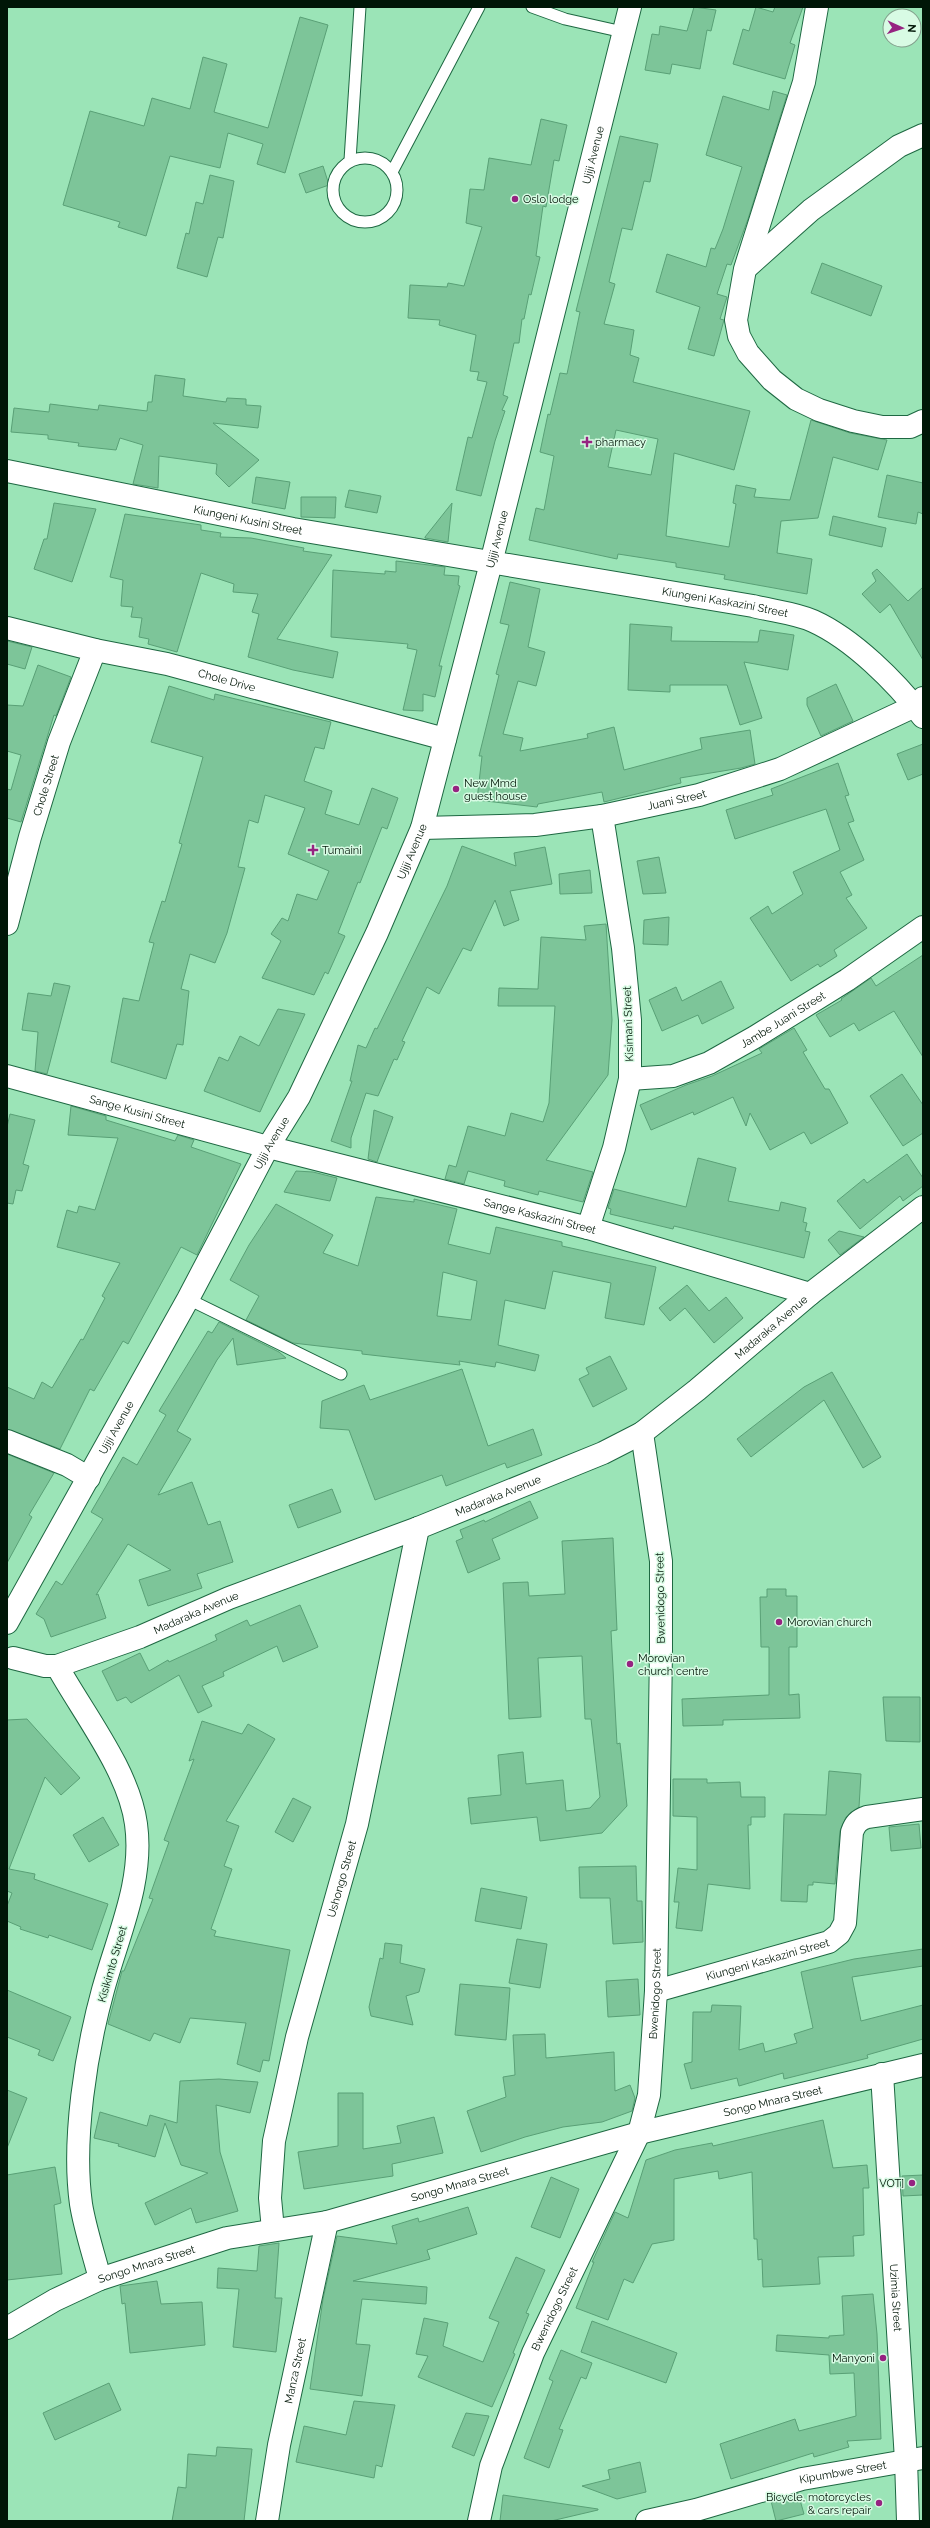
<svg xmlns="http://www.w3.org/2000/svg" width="930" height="2528" viewBox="0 0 930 2528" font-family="Raleway,sans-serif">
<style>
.building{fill:#7dc599;stroke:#59a076;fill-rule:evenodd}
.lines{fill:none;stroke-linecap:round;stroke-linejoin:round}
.lane-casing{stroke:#1e6842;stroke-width:13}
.street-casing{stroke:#1e6842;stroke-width:24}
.secondary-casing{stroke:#1e6842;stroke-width:24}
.primary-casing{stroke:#1e6842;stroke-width:24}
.lane{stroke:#fff;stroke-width:11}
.street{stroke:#fff;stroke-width:22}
.secondary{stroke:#fff;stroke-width:22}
.primary{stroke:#fff;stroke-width:22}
.poi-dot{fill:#962381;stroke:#d8fbe4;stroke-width:1.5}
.labels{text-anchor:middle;stroke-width:3;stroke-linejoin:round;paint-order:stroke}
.street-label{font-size:11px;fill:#001607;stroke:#d8fbe4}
.poi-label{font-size:11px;fill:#001607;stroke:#d8fbe4;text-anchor:start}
</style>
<rect width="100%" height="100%" fill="#9be4b7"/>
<g class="building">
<path d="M694 7 716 10 711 31 707 30 700 69 672 64 670 74 645 70 652 34 659 35 660 26 687 31Z"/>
<path d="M756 7 773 12 775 7H803L790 43 795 45 785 79 733 64 743 29 749 31Z"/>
<path d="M300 17 328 25 285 173 257 164 263 144 228 133 220 168 170 156 146 236 118 227 120 222 63 205 90 111 144 126 152 98 190 109 203 57 227 64 214 112 268 128Z"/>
<path d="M773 91 787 95 748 219 731 265 727 264 717 294 727 297 720 319 724 320 714 356 688 349 700 307 656 292 667 254 706 267 711 248 715 249 723 229 742 167 706 155 723 96 769 110Z"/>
<path d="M541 119 567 125 559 161 554 160 546 207 543 206 536 256 540 257 531 295 529 294 524 319H522L519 343H514L503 395 508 397 502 410 505 411 495 441 481 496 456 490 468 437 472 438 487 382 477 380 479 372 470 371 476 335 439 325 440 320 408 318 410 285 447 287 448 283 464 286 482 227 466 223 470 189 484 190 489 158 531 165Z"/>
<path d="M620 136 658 144 650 182 644 181 632 230 622 228 609 282 615 284 604 324 634 330 630 355 639 358 633 382 750 411 734 470 674 453 666 536 729 547 736 504 733 503 736 485 756 489 754 497 790 500 811 420 850 433 887 440 878 470 833 457 818 518 781 521 777 553 812 559 807 594 724 579 725 575 676 567V563L618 554 617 559 529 540 536 508 544 510 554 456 540 452 548 414 550 415 560 373 567 374 580 312 576 311ZM616 430 658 439 651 475 608 467Z"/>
<path d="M323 166 329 185 306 193 299 174Z"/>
<path d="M210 175 234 181 223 238 218 237 207 277 177 268 186 233 189 234 196 202 203 204Z"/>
<path d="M822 263 882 286 871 316 811 293Z"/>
<path d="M155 375 185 379 183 396 226 402 227 398 246 399V405L261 406 258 428 213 423 259 460 229 487 216 474 217 464 159 456 158 488 133 484 143 445 120 438 116 450 78 446 79 443 48 439V435L11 432 14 408 49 412 50 404 98 410 99 405 147 411 148 402H152Z"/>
<path d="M887 475 923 483V514L918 512 916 524 878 517Z"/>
<path d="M256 477 290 482 285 509 252 503Z"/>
<path d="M349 490 381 496 377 513 345 507Z"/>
<path d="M301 497H336L335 518 301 517Z"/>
<path d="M54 503 96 509 72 582 34 569 44 539H47Z"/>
<path d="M452 503 448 542 425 538V537Z"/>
<path d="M125 514 201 525V530L221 533 220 537 251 538 304 548 303 551 332 555 277 639 338 652 333 678 293 670 248 657 259 614 252 612 258 594 233 592 234 584 201 573 177 652 148 644 149 639 139 637 142 618 131 617 133 607 121 606 123 580 110 577Z"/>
<path d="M833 516 886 528 882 547 829 535Z"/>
<path d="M396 561 445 567 444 575 459 576 458 585 460 586 439 666H442L435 697 423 694V711L403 710 417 650 407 648 408 644 331 637 333 570 385 574V571L396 572Z"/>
<path d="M877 569 908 601 923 587V660L890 604 880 613 862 594 876 581 872 573Z"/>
<path d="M510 582 540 589 528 647 545 652 536 686 518 681 503 734 523 738 520 751 588 738 587 734 614 727 624 770 702 749 700 738 750 730 755 764 741 768 680 778 681 783 604 802 602 792 538 804 537 807 477 800 482 756H479L499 675 496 674 509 625 500 623Z"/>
<path d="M630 624 672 627 671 641 758 642 760 630 794 635 788 670 744 662 762 718 740 725 727 685H670V692L628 690Z"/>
<path d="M7 641 32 647 25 669 7 664Z"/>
<path d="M38 665 71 677 56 716 54 715 21 822 7 818V789L11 790 21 755 7 751V705L23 706Z"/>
<path d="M836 684 853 721 821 736 807 705V698Z"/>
<path d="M169 686 214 700 215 694 331 722 324 749 315 747 304 781 332 791 325 814 359 825 372 788 398 798 387 829 382 827 360 883 358 882 338 933 345 936 328 974 325 972 314 995 262 978 281 941 271 934 282 918 288 921 297 894 317 900 329 871 288 854 305 808 265 795 258 823 249 820 238 867 245 868 227 933 215 963 190 954 181 989 189 991 183 1045 177 1044 166 1079 111 1062 123 998 139 1001 154 943 149 942 162 901 165 902 182 844 179 843 203 757 151 742Z"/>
<path d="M923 744V774L908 780 897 754Z"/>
<path d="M838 763 849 795 845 796 854 821 848 823 864 860 840 872 852 895 846 898 867 928 834 950 837 956 820 967 818 964 791 981 750 918 768 906 772 914 803 894 793 872 840 850 826 809 735 839 726 810 773 795 771 789Z"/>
<path d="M462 846 516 866 514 853 545 847 552 884 510 891 519 920 504 926 495 900 471 951 463 948 439 994 427 987 402 1041 405 1042 397 1060 394 1059 378 1096 366 1093 351 1138V1148L331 1141 352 1081H350L358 1045 366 1048 375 1028 377 1029 447 886Z"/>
<path d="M659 857 666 893 643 894 637 861Z"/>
<path d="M590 870 592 893 560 894 559 874Z"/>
<path d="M669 917 668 945 643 944 644 920Z"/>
<path d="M606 924 612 1020 608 1075 546 1160 593 1172 583 1202 539 1191 538 1195 504 1186 505 1181 468 1171 464 1184 445 1179 449 1165 456 1167 468 1126 505 1136 511 1113 543 1122 549 1103 555 1006H498L499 988 538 989 541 937 586 940 584 926Z"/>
<path d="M923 955V1057L894 1011 859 1031 854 1023 830 1037 816 1015 842 1000 841 999 871 978 876 986Z"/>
<path d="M721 981 734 1008 702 1024 698 1015 662 1031 649 1000 676 987 682 1001Z"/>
<path d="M54 983 70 986 47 1074 35 1071 38 1032 22 1030 28 993 51 996Z"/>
<path d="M278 1009 305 1014 260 1112 204 1091 219 1057 228 1061 240 1036 259 1046Z"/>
<path d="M794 1028 807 1050 803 1052 825 1089H829L848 1123 811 1144 804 1132 770 1150 750 1113 746 1126 733 1097 694 1115 693 1112 651 1130 640 1105 686 1085 712 1076 762 1053 759 1049Z"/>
<path d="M902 1074 923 1105V1133L903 1146 870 1096Z"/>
<path d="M71 1106 106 1116V1120L175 1141 178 1135 194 1140 191 1147 241 1164 197 1255 181 1247 128 1344 123 1341 94 1391 90 1389 60 1449 7 1429V1387L34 1399 42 1382 52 1388 81 1339 83 1340 105 1298 102 1296 120 1263 57 1247 67 1210 77 1213 79 1206 95 1210 118 1138 68 1135Z"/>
<path d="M374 1110 393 1117 377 1162 368 1159Z"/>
<path d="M10 1114 35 1120 23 1164 29 1166 22 1191 16 1190 13 1204 7 1203V1127Z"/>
<path d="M907 1154 923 1178V1186L903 1201 900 1196 860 1229 837 1201 864 1179 867 1183Z"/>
<path d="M698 1158 736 1168 728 1201 779 1211 781 1202 806 1208 803 1222 807 1223 805 1231 810 1232 804 1258 674 1226 673 1229 610 1214 611 1209 608 1208 614 1189 686 1207Z"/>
<path d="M296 1171 313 1172 337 1178 330 1201 284 1192Z"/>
<path d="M376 1197 414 1202V1199L457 1209 448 1244 490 1254 496 1227 562 1242V1246L656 1267 644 1325 605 1318 611 1283 553 1271 545 1309 505 1300 498 1345 539 1355 535 1371 496 1362 495 1367 459 1361 460 1365 362 1354V1351L293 1343 246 1320 259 1296 230 1280 249 1245 276 1204 333 1235 323 1253 358 1266ZM443 1272 477 1281 471 1320 437 1316Z"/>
<path d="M839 1231 864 1237 840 1255 828 1240Z"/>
<path d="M687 1285 709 1311 726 1297 743 1318 714 1343 685 1308 670 1321 659 1308Z"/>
<path d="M219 1322 279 1352 286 1358 237 1365 233 1338 217 1360 177 1431 191 1439 158 1495 192 1482 208 1525 220 1521 233 1562 197 1574 202 1588 148 1606 139 1580 171 1570 128 1544 96 1595 98 1594 106 1618 51 1637 44 1619 36 1614 56 1581 62 1585 103 1519 91 1512 123 1457 137 1465 166 1415 159 1411 208 1331 212 1333Z"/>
<path d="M610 1356 627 1389 593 1407 579 1379 589 1374 586 1368Z"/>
<path d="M462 1369 488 1446 533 1429 542 1455 507 1468 505 1463 446 1486 442 1475 375 1500 349 1430 320 1428 322 1401 364 1385 370 1400Z"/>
<path d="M832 1372 881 1457 863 1468 824 1400 751 1457 737 1439 804 1387Z"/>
<path d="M7 1454 54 1473 29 1515 32 1517 7 1563Z"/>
<path d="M332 1489 341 1512 298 1528 289 1505Z"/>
<path d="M530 1501 538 1518 492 1539 500 1559 468 1573 456 1541 463 1538 460 1530 484 1520 485 1522Z"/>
<path d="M613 1538 617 1630 611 1631 617 1744 620 1743 627 1806 602 1833 540 1841 537 1817 471 1824 468 1798 501 1795 498 1755 523 1752 526 1784 563 1780 566 1811 590 1808 600 1797 591 1719H585L582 1656 538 1658 541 1717 509 1719 503 1583 528 1582 529 1596 565 1594 562 1541Z"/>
<path d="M767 1589H786V1596H797V1647H789V1695L799 1694 800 1718 723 1720V1725L683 1726 682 1699 769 1695V1647H761L760 1597H767Z"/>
<path d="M300 1605 318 1647 283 1662 277 1646 223 1672 224 1676 202 1686 212 1706 198 1713 179 1675 131 1703 126 1697 117 1701 102 1671 140 1653 149 1671 168 1660 169 1662 217 1640 215 1635 247 1620 250 1626Z"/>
<path d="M883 1697H920V1742L886 1741Z"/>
<path d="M27 1719 80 1778 61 1795 45 1777 9 1869 35 1874 34 1879 108 1904 92 1950 49 1935 48 1938 20 1929 21 1927 7 1921V1906L12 1893 7 1891V1720Z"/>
<path d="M202 1721 242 1734 248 1724 275 1739 226 1821 239 1826 224 1866 232 1869 211 1929 216 1931 214 1936 290 1950 269 2061 263 2060 260 2072 237 2064 246 2023 190 2018 180 2043 154 2033 150 2041 108 2024 122 1971H124L153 1899 149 1898 169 1842 164 1840 194 1759 189 1761Z"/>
<path d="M829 1771 861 1774 859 1807 846 1817 840 1831 835 1884 813 1882V1885H808L807 1902 781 1901 784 1814 826 1815Z"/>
<path d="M673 1779H707V1783L740 1782 741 1797H765V1817H751V1825H748L750 1889 708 1884 702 1931 676 1928 679 1902H674L678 1868 697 1870V1817L673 1816Z"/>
<path d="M293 1798 311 1807 293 1842 275 1832Z"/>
<path d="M103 1817 119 1845 89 1862 73 1835Z"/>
<path d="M919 1824 921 1848 891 1851 889 1827Z"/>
<path d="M636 1866 637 1901H642L643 1942 613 1944 610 1898H580L579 1867Z"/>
<path d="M481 1888 527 1897 521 1929 475 1921Z"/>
<path d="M517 1939 547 1944 540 1988 509 1983Z"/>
<path d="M385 1943 402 1945 400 1963 425 1969 419 1992 406 1996 413 2025 371 2016 369 2007 380 1958 383 1959Z"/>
<path d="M923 1949V1966L852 1977 861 2021 923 2005V2039L867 2055 868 2058 784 2079 783 2073 739 2086 737 2078 691 2089 684 2064 692 2062 693 2012H711L712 2005 741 2006 739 2050 763 2043 765 2052 797 2043 794 2034 813 2028 801 1972 854 1959Z"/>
<path d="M638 1979 640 2015 608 2017 606 1981Z"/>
<path d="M460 1984 510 1988 506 2040 455 2035Z"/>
<path d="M7 1990 71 2017 53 2061 38 2055 40 2050 7 2037Z"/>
<path d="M545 2034 546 2058 614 2052 615 2091 630 2085 635 2098 632 2111 602 2122 563 2127 525 2137 481 2152 467 2111 506 2097 503 2077 515 2075 513 2035Z"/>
<path d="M219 2079 258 2082 250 2113 216 2105 220 2152 238 2211 196 2223 191 2208 155 2225 145 2203 208 2173 181 2165 165 2123 155 2157 118 2146 119 2144 94 2138 100 2112 147 2126 150 2115 177 2123 180 2081Z"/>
<path d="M7 2090 27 2098 7 2148Z"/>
<path d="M338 2093H363V2149L401 2143 397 2126 434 2117 443 2153 392 2164 393 2176 304 2189 298 2152 338 2146Z"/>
<path d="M823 2120 833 2168 867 2165 869 2188H863L864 2235 853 2236 854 2256 818 2257 820 2284 763 2287 762 2259 758 2260 757 2239H754L752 2172 719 2179 718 2171 674 2179V2240L652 2244 633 2283 624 2279 608 2320 576 2308 594 2262H592L615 2212 628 2218 646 2160 675 2150 712 2143 713 2146Z"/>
<path d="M55 2167 61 2203 54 2205 62 2274 7 2280V2175Z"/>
<path d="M923 2175V2195L903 2196 902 2176Z"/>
<path d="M551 2177 579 2189 560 2238 531 2227Z"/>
<path d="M468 2207 477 2234 427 2250 430 2259 353 2281 427 2287 426 2304 362 2299 356 2344 370 2345 362 2396 310 2389 323 2299 337 2236 397 2244 392 2226 418 2218 419 2222Z"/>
<path d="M279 2243 275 2298H282L276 2352 233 2347 239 2289 217 2288 218 2268 257 2271 259 2246Z"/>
<path d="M516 2257 545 2270 526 2313 529 2314 513 2353 515 2354 492 2407 418 2377 428 2356 416 2354 424 2318 448 2323 443 2346 483 2362 499 2322 489 2318Z"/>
<path d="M157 2281 161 2304 202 2302 205 2345 130 2353 125 2303 122 2304 120 2286Z"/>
<path d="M873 2294 877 2334 881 2439 847 2441 849 2447 814 2457 813 2453 731 2479 720 2444 795 2419 799 2431 856 2416 854 2373 830 2374 829 2355 776 2351 777 2335 829 2338V2336L844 2335 842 2296Z"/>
<path d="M592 2321 677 2353 666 2383 581 2352Z"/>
<path d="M561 2350 592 2363 586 2379 581 2377 559 2429 563 2430 549 2468 524 2458 553 2381 549 2379Z"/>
<path d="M109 2383 121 2410 55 2440 43 2413Z"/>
<path d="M354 2401 395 2405 382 2467 376 2465 374 2478 296 2462 304 2426 346 2435Z"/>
<path d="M466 2413 489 2416 474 2456 452 2447Z"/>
<path d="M217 2447 252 2449 244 2521H172L178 2487 186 2488 188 2454 216 2456Z"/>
<path d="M640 2462 646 2492 617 2499 582 2486 610 2479 608 2470Z"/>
<path d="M798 2493 804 2514 776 2521 771 2501Z"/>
<path d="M503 2495 598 2509V2510L551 2521H500Z"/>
</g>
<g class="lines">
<defs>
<g id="lane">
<path d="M532 7 565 19 623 32"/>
<circle cx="365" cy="190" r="32"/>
<path d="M350 160 360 7"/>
<path d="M392 172 479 7"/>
<path d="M188 1299 341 1374"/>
</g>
<g id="street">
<path d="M817 7 804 82 745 269 736 320 739 336 748 353 772 380 796 399 819 410 853 421 882 427H910L923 421"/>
<path d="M746 268 811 210 899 146 923 135"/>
<path id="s1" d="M7 471 293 529 753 606C772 611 795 613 813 621 853 639 896 682 923 717"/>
<path id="s2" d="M7 628 95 650 167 664 445 739"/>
<path id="s3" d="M422 828 535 825 602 816 699 795 780 769 915 706 923 698"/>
<path id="s4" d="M7 924 30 837 59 742 95 650"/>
<path id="s5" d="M7 1076 268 1147 588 1228 810 1294"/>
<path id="s6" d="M630 1079 673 1076 709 1063 755 1037 847 980 923 927"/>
<path d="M588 1228 614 1148 630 1079V1020L623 948 602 816"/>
<path d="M7 1441 67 1465 89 1478"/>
<path d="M57 1666C83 1713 129 1771 136 1824 144 1881 118 1935 103 1990 86 2052 72 2140 81 2204 85 2229 94 2255 100 2279"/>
<path id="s7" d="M656 1991 829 1942 839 1934 845 1923 852 1832C855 1824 858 1820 867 1817L923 1809"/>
<path id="s8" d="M882 2074 906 2460 908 2521"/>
<path id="s9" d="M273 2230 270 2198 274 2141 297 2037 357 1824 418 1528"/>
<path id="s10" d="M7 2328 55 2300 100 2279 227 2238 327 2222 639 2133 923 2065"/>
<path id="s11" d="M267 2521 279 2445 327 2222"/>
<path id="s12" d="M479 2521 491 2466 533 2353 639 2133 649 2095 656 1991 661 1650V1561L642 1433"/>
<path id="s13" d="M647 2521 696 2510 802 2479 923 2458"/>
</g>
<g id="secondary">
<path id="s14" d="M7 1623 188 1299 268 1147 299 1097 377 933 422 828 491 563 630 7"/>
</g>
<g id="primary">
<path id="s15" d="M13 1658 45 1666H57L140 1637 229 1598 418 1528 603 1453 642 1433 697 1390 810 1294 923 1207"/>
</g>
</defs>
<use href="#lane" class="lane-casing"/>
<use href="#street" class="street-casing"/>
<use href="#secondary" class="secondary-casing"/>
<use href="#primary" class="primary-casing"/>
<use href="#lane" class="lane"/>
<use href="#street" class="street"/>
<use href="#secondary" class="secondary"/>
<use href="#primary" class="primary"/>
</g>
<g class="poi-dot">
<circle cx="515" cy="199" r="4"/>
<path d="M585 436h4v4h4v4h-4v4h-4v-4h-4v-4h4z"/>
<circle cx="456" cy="789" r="4"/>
<path d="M311 844h4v4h4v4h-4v4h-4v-4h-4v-4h4z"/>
<circle cx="779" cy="1622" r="4"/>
<circle cx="630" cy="1664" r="4"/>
<circle cx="912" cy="2183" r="4"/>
<circle cx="883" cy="2358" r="4"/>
<circle cx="879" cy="2503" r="4"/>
</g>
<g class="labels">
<g class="street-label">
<text dy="4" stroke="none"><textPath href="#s14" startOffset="1592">Ujiji Avenue</textPath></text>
<text dy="4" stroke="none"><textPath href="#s1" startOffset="246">Kiungeni Kusini Street</textPath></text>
<text dy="4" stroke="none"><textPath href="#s14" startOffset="1196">Ujiji Avenue</textPath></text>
<text dy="4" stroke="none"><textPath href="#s1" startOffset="730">Kiungeni Kaskazini Street</textPath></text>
<text dy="4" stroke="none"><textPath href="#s2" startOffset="226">Chole Drive</textPath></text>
<text dy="4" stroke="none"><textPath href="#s4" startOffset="144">Chole Street</textPath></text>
<text dy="4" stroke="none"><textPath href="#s3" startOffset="257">Juani Street</textPath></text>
<text dy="4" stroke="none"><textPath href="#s14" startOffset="872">Ujiji Avenue</textPath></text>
<text dy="4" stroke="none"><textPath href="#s6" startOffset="167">Jambe Juani Street</textPath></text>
<text transform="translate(628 1024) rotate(-92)" y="4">Kisimani Street</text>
<text dy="4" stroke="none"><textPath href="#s5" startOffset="135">Sange Kusini Street</textPath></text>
<text dy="4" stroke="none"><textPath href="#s14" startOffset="548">Ujiji Avenue</textPath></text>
<text dy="4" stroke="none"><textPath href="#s5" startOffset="551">Sange Kaskazini Street</textPath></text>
<text dy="4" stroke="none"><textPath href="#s15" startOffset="842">Madaraka Avenue</textPath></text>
<text dy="4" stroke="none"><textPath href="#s14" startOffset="224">Ujiji Avenue</textPath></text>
<text dy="4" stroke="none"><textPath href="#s15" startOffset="518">Madaraka Avenue</textPath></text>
<text transform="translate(660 1598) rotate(-91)" y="4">Bwenidogo Street</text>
<text dy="4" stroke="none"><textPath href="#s15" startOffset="194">Madaraka Avenue</textPath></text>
<text dy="4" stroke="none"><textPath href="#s9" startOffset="360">Ushongo Street</textPath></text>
<text dy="4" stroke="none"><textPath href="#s7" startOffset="116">Kiungeni Kaskazini Street</textPath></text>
<text transform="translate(112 1964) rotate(-74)" y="4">Kisikimto Street</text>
<text dy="4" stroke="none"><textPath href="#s12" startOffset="562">Bwenidogo Street</textPath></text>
<text dy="4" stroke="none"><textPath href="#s10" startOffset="802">Songo Mnara Street</textPath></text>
<text dy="4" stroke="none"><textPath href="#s10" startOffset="478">Songo Mnara Street</textPath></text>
<text dy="4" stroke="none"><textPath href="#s10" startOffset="154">Songo Mnara Street</textPath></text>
<text dy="4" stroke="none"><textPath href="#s8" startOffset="224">Uzimia Street</textPath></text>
<text dy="4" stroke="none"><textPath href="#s12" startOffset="226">Bwenidogo Street</textPath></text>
<text dy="4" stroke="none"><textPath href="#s11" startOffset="153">Manza Street</textPath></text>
<text dy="4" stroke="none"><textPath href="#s13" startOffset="202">Kipumbwe Street</textPath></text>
</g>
<g class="poi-label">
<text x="523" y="203">Oslo lodge</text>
<text x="595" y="446">pharmacy</text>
<text x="464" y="787">New Mmd<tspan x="464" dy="13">guest house</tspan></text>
<text x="322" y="854">Tumaini</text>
<text x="787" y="1626">Morovian church</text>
<text x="638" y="1662">Morovian<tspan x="638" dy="13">church centre</tspan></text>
<text x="904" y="2187" text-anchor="end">VOT]</text>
<text x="875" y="2362" text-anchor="end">Manyoni</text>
<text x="871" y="2501" text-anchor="end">Bicycle, motorcycles<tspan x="871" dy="13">&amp; cars repair</tspan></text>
</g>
</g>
<rect width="930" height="2528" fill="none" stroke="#001607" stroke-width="16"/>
<g transform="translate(902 28) rotate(93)"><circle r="19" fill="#d8fbe4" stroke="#829f8c"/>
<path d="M0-3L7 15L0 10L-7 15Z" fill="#962381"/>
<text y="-6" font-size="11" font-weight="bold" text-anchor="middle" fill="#001607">N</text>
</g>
</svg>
